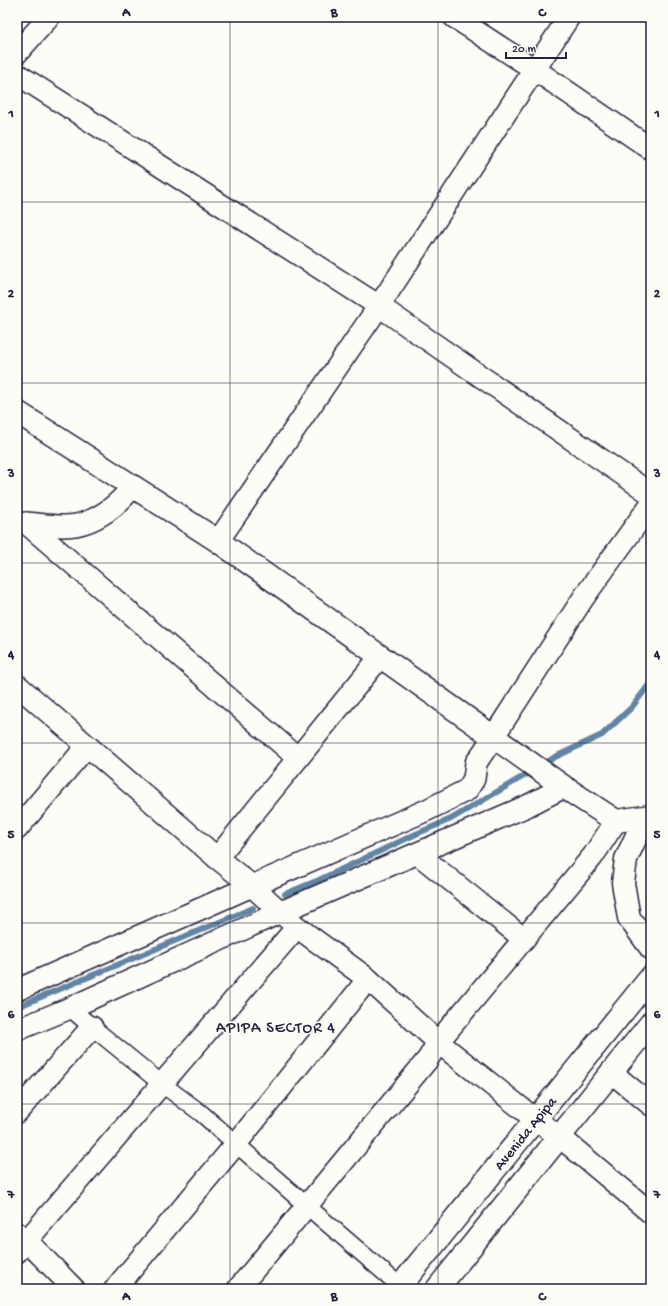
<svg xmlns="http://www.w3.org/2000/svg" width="668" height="1306" viewBox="0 0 668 1306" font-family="'Gochi Hand',sans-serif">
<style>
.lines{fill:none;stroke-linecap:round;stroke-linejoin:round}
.stream{stroke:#6284a5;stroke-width:6}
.pedestrian-casing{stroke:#22223b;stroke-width:19}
.minor-casing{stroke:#22223b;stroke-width:24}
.tertiary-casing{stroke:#22223b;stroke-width:25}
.pedestrian{stroke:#fdfcf7;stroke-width:16}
.minor{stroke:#fdfcf7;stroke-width:21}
.tertiary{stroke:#fdfcf7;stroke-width:22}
.grid{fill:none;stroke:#22223b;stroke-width:1;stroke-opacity:0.55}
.labels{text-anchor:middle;stroke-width:3;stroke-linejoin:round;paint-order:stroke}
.street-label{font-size:15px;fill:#22223b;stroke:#fdfcf7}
.neighbourhood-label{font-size:16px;letter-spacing:1px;fill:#22223b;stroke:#fdfcf7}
.neatline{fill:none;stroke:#22223b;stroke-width:1.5}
.grid-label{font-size:13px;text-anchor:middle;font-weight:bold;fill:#22223b}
</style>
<rect width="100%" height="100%" fill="#fdfcf7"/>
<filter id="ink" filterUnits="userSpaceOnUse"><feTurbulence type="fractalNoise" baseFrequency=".025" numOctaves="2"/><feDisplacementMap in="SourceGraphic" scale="8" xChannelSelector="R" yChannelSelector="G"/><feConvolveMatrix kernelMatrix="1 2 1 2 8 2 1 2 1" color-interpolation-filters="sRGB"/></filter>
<g filter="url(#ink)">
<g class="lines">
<g class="stream">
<path d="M542 765 555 757 602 735 632 707 651 682"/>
<path d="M285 894 319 880 416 834 451 819 534 770"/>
<path d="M17 1007 253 908"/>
</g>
<defs>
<path id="pedestrian" d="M70 1008 92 1027 162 1084 201 1113 307 1206 400 1286"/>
<g id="minor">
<path d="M454 17 534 69 651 149"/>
<path d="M17 53 49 17"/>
<path d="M17 74 379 306 651 494"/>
<path d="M26 523 298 758"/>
<path d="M26 523C42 524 60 528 76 525 100 520 118 505 133 486"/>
<path d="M218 541 379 306 569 17"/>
<path d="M17 685 217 858 252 886 297 927 368 979 438 1042 536 1120 560 1137 651 1213"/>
<path d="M17 829 87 746"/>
<path d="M418 854 524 939"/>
<path d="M217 858 380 657"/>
<path d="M17 990 252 886 427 810 467 790 474 779 476 763 494 736 584 597 651 504"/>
<path d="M17 1030 70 1008 281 912 527 806 564 787"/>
<path d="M611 1072 651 1105"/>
<path d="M17 1112 92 1027"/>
<path d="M17 1233 27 1241 74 1289"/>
<path d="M17 1252 297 927"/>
<path d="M115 1289 236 1144 368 979"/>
<path d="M238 1289 428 1059 438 1042 593 856 616 821"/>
</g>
<g id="tertiary">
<path d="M17 412 218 541 564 787 616 821 651 816"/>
<path d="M650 816 638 833 626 859 623 883 629 918 651 948"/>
<path id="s1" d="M398 1289 651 977"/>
<path d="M437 1289 651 1023"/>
</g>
</defs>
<use href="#pedestrian" class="pedestrian-casing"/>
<use href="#minor" class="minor-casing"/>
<use href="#tertiary" class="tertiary-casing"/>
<use href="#pedestrian" class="pedestrian"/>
<use href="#minor" class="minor"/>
<use href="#tertiary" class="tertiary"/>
</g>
</g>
<path class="grid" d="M230 17V1289M438 17V1289M17 202H651M17 383H651M17 563H651M17 743H651M17 923H651M17 1104H651"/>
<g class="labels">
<g class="street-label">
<text dy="5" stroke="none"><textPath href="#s1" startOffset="201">Avenida Apipa</textPath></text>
</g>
<g class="neighbourhood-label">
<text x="276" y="1032">APIPA SECTOR 4</text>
</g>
</g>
<rect width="668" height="1306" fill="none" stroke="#fdfcf7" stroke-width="44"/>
<path d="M506 52v6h60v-6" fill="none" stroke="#22223b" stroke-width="2"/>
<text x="512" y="52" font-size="12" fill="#22223b" stroke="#fdfcf7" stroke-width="3" paint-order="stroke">20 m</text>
<rect x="22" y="22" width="624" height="1262" class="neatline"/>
<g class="grid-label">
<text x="126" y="16">A</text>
<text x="334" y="16">B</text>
<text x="542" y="16">C</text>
<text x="11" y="117">1</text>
<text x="657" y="117">1</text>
<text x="11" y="297">2</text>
<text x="657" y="297">2</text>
<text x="11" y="477">3</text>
<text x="657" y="477">3</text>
<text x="11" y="658">4</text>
<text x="657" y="658">4</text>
<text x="11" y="838">5</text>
<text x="657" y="838">5</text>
<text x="11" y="1018">6</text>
<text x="657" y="1018">6</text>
<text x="11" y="1198">7</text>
<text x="657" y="1198">7</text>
<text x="126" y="1300">A</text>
<text x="334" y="1300">B</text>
<text x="542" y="1300">C</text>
</g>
</svg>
